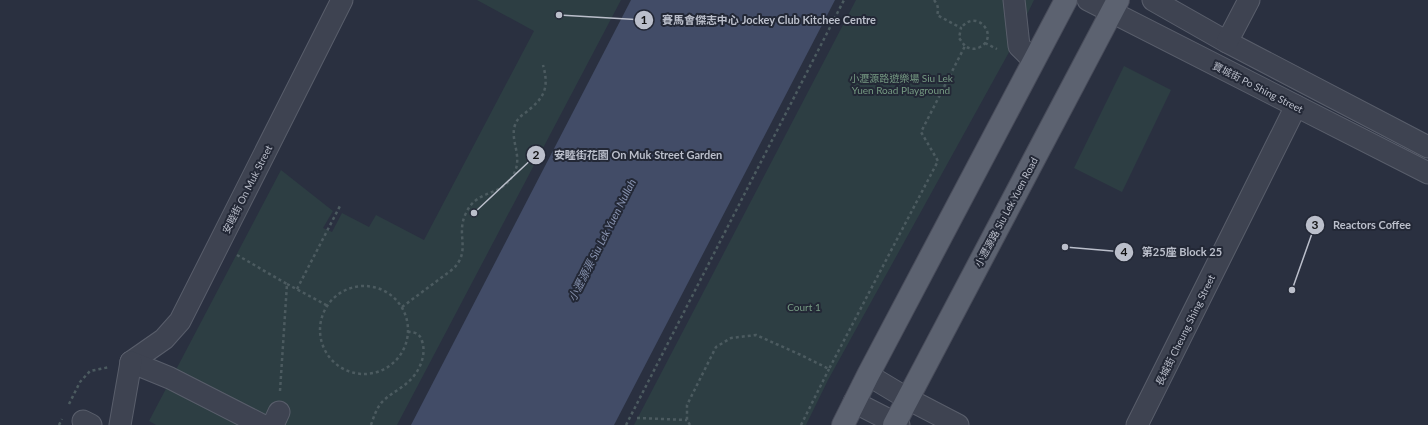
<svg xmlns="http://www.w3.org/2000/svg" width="1428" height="425" viewBox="0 0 1428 425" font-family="Lato,'Noto Sans TC',sans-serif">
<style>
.green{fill:#2d3e43}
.water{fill:#424c67}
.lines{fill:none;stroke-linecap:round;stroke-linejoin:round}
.minor-casing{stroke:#595e6b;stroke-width:23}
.major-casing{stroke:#484c5a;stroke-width:24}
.path{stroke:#4c5b60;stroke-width:2.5;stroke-dasharray:3 3;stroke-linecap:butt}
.minor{stroke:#3e4351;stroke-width:21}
.major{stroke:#5c6270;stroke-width:22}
.labels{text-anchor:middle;stroke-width:4;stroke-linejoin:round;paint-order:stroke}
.park-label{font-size:10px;fill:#759982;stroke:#232836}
.street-label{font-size:10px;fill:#bbbfcb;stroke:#232836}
.water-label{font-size:11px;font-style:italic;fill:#8691ae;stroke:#232836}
.leader{fill:none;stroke:#bbbfcb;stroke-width:1.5}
.callout-dot{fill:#bbbfcb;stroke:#232836;stroke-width:1.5}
.mark-label{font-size:12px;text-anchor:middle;font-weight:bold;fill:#111}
.callout-label{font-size:11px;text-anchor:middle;font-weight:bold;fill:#bbbfcb;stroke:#232836;stroke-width:4;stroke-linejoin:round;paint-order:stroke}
</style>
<rect width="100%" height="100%" fill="#2a3040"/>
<g class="green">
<path d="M477 0H621L397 425H156L149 421 281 170 333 211 323 228 332 232 342 213 369 227 376 215 424 240 534 31Z"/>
<path d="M856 0H1034L1008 54 828 380 806 425H634Z"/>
<path d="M1124 66 1171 90 1122 192 1074 168Z"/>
</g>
<path class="water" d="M631 0H835L614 425H411Z"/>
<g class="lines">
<defs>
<g id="minor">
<path d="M1014 0 1019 46 1033 60"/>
<path d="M1088 0 1428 173"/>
<path d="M1153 0 1227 42 1428 147"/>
<path d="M1227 42 1249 0"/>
<path d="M131 362 164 339 180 321 342 0"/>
<path d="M131 362 170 378 262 425"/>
<path d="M868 375 908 399 958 425"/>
<path d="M854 402 899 425"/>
<path d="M83 421 91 425"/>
<path d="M120 425 131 362"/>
<path d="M273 425 279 412"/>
<path d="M1137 425 1296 106"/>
</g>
<g id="major">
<path d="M843 425 868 375 1066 0"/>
<path d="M894 425 1118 0"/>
</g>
</defs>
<use href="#minor" class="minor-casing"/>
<use href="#major" class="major-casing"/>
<g class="path">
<path d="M934 0C938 5 939 9 937 15L961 28 959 38 965 46"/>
<path d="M985 43 997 49"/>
<path d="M237 255 287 284 280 391"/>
<path d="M287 284 328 306"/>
<circle cx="364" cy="330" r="44"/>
<path d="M297 289 341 204"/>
<path d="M402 307 453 269C472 250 455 235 466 213 476 191 496 196 509 181 527 160 509 143 515 125 518 116 525 114 531 108 547 95 548 83 543 65"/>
<path d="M69 404 80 382 90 371 110 367"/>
<path d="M637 418 687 420"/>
<path d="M59 425 62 419"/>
<path d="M371 425C374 416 377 407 383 401 391 393 401 389 408 382 419 373 427 355 422 341 420 334 416 332 408 332"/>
<path d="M626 425 844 0"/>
<path d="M690 425 687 420V405L716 347 731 338 756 335 801 355 829 369 938 161 921 132 965 46C970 49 975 50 980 47 1000 37 977 7 961 28"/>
<path d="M801 425 829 369"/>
</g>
<use href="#minor" class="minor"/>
<use href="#major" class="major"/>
</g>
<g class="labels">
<g class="park-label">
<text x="901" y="82">小瀝源路遊樂場 Siu Lek<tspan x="901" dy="12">Yuen Road Playground</tspan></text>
<text x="804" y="311">Court 1</text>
</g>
<g class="street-label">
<text transform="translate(1258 87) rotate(27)" y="4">寶城街 Po Shing Street</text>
<text transform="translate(247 189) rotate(-63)" y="4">安睦街 On Muk Street</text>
<text transform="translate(1006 212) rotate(-62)" y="4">小瀝源路 Siu Lek Yuen Road</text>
<text transform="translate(1185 330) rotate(-64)" y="4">長城街 Cheung Shing Street</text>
</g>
<g class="water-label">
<text transform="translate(602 240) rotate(-63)" y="4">小瀝源渠 Siu Lek Yuen Nullah</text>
</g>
</g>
<path class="leader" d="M559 15L644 20M474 213L536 155M1292 290L1315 225M1065 247L1124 252"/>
<g class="callout-dot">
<circle cx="559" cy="15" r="4"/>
<circle cx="474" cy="213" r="4"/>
<circle cx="1292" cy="290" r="4"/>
<circle cx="1065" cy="247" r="4"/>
<circle cx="644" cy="20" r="10"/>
<circle cx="536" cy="155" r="10"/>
<circle cx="1315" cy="225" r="10"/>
<circle cx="1124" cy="252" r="10"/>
</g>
<g class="mark-label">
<text x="644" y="24">1</text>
<text x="536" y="159">2</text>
<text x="1315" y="229">3</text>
<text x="1124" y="256">4</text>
</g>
<g class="callout-label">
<text x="769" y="24">賽馬會傑志中心 Jockey Club Kitchee Centre</text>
<text x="638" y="159">安睦街花園 On Muk Street Garden</text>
<text x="1372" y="229">Reactors Coffee</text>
<text x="1182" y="256">第25座 Block 25</text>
</g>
</svg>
